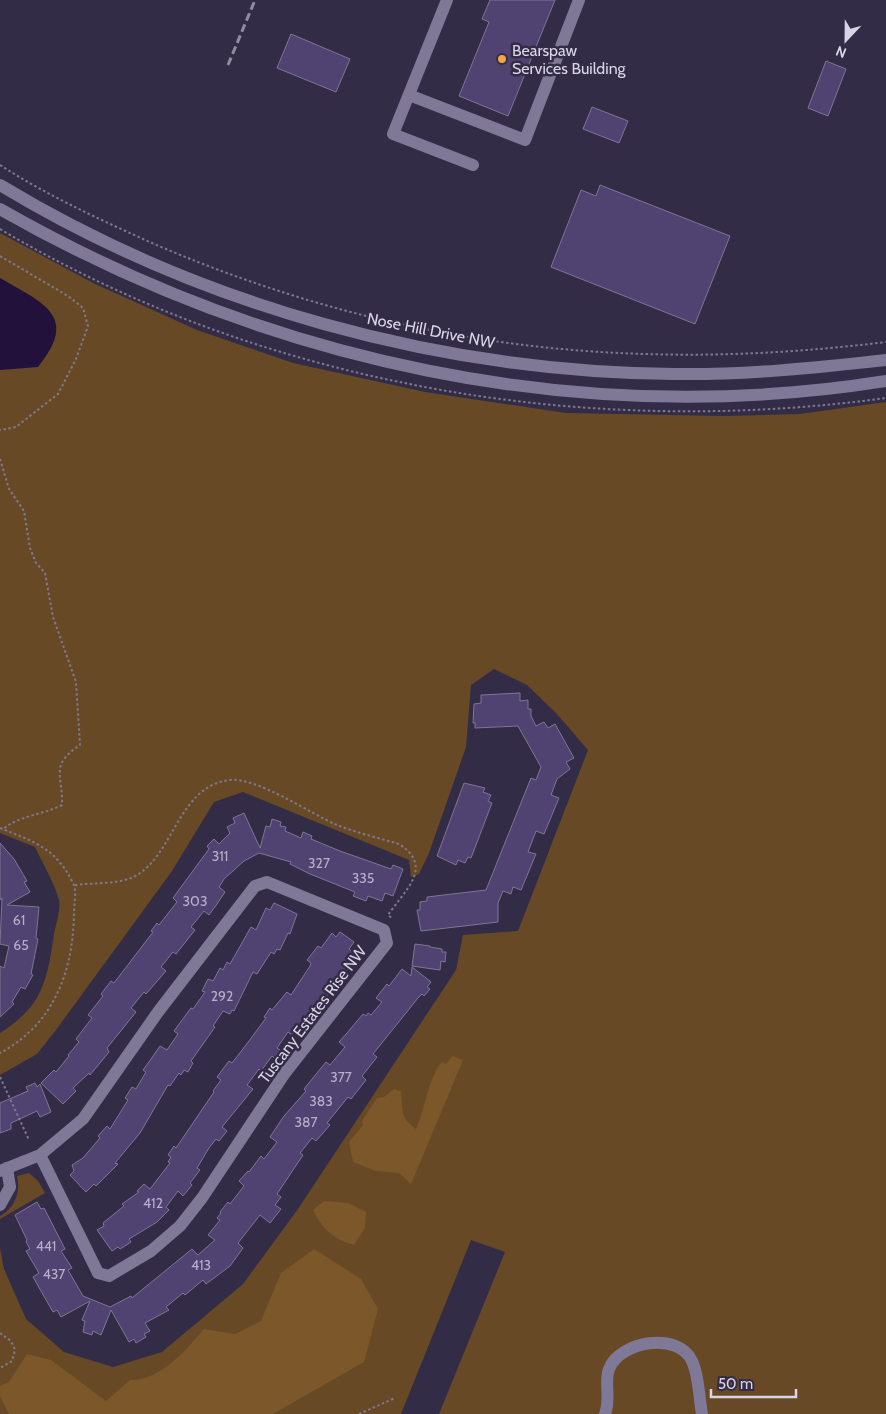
<svg xmlns="http://www.w3.org/2000/svg" width="886" height="1414" viewBox="0 0 886 1414" font-family="Cabin,sans-serif">
<style>
.green{fill:#674926}
.forest{fill:#7c572a}
.water{fill:#21113b}
.building{fill:#504271;stroke:#7e7694}
.lines{fill:none;stroke-linecap:round;stroke-linejoin:round}
.path{stroke:#7e788e;stroke-width:2;stroke-dasharray:2.5 2.5;stroke-linecap:butt}
.minor{stroke:#807897;stroke-width:12}
.rail{stroke:#918ba0;stroke-width:3;stroke-dasharray:8 4;stroke-linecap:butt}
.poi-dot{fill:#f2a542;stroke:#332c46;stroke-width:2}
.labels{text-anchor:middle;stroke-width:5;stroke-linejoin:round;paint-order:stroke}
.number-label{font-size:14px;fill:#b8b0c9}
.poi-label{font-size:16px;fill:#dad5e6;stroke:#332c46;text-anchor:start}
.street-label{font-size:16px;fill:#dad5e6;stroke:#332c46}
</style>
<rect width="100%" height="100%" fill="#332c46"/>
<g class="green">
<path d="M0 233 93 283 197 330 293 363 425 392 566 413 724 416 800 414 886 402V1414H439L505 1252 471 1240 401 1414H0V1248L4 1269 26 1319 64 1352 113 1367 162 1352 243 1284 298 1209 456 970 463 935 518 931 588 750 557 714 527 685 494 669 471 685 466 747 429 853 419 874 411 877 409 860 243 792 214 802 172 871 56 1030 37 1054 0 1075V1033C43 1006 47 981 54 934 56 924 61 909 59 900 54 882 43 864 35 847L0 833Z"/>
<path d="M29 1173 38 1181 45 1193 0 1219V1216C15 1208 21 1192 17 1176Z"/>
</g>
<g class="forest">
<path d="M452 1056 463 1060 411 1184 399 1173 376 1171 353 1162 349 1142 363 1125 362 1121 377 1098 384 1097 394 1089 401 1091C403 1111 399 1116 416 1129 424 1112 430 1073 442 1062L446 1064Z"/>
<path d="M324 1201 348 1203 366 1212 365 1228 354 1245C334 1240 322 1229 313 1210Z"/>
<path d="M314 1249 361 1279 378 1309 364 1362 273 1414H9L0 1396V1386L9 1382 27 1354 51 1360 106 1401 130 1380C160 1381 186 1350 204 1329L235 1334 261 1321 281 1273Z"/>
</g>
<path class="water" d="M0 278C43 303 80 316 38 367L0 370Z"/>
<g class="building">
<path d="M490 0H555L508 116 459 96 489 22 482 19Z"/>
<path d="M291 34 350 59 336 92 277 68Z"/>
<path d="M826 61 846 69 828 116 808 108Z"/>
<path d="M592 107 628 121 619 143 583 129Z"/>
<path d="M600 185 730 236 695 324 551 267 581 190 596 196Z"/>
<path d="M520 693V701L528 700V709H531V716L536 726 544 722 548 728 555 724 574 758 566 762 570 769 557 779 551 795 559 798 544 834 536 831 528 852 536 854 521 890 513 887 511 894 503 891 498 903V922L421 931 417 910H420V902L427 901V897L486 890 531 778 536 780 541 767 518 726 475 728V723H473L474 704 481 703V695Z"/>
<path d="M464 783 485 788 483 792 491 795 488 801 492 803 471 858 468 857 465 863 458 860 456 865 437 856Z"/>
<path d="M244 813 260 848 266 826 270 827 272 819 281 822 280 826 286 827 285 831 301 838 303 832 312 836 311 839 340 851 391 869 393 865 403 869 393 896 385 893 382 901 368 896 366 901 353 896 355 892 310 874 290 864 291 862 259 853 244 861 224 879 219 887 225 892 217 904 209 915 204 911 191 927 195 930 187 940 176 954 173 952 161 967 166 971 146 994 144 992 131 1008 136 1012 107 1048 109 1052 90 1075 89 1073 73 1088 76 1091 63 1104 41 1083 54 1070 56 1072 69 1056 68 1055 79 1042 76 1039 92 1018 88 1015 103 996 101 994 111 981 114 983 153 932 151 931 157 923 159 925 177 902 173 898 209 849 207 846 214 839 219 844 230 833 227 827 235 823 233 818Z"/>
<path d="M0 843 14 859 27 881 24 882 30 892 7 905 39 907 36 938 38 939 31 974 33 975 25 989 21 987 12 1002 14 1004 0 1017V966L4 968 9 946 0 944 2 898 0 900Z"/>
<path d="M274 903 297 914 290 934 288 933 280 950 277 949 274 954 271 952 257 974 253 972 234 1011 232 1010 230 1014 223 1011 213 1026 215 1027 191 1061 193 1063 188 1072 184 1070 181 1075 179 1073 170 1086 168 1085 140 1133 115 1163 118 1164 96 1186 94 1184 86 1192 70 1175 74 1171 72 1165 83 1158 100 1138 98 1136 107 1126 110 1129 128 1100 125 1098 132 1087 136 1089 146 1072 143 1070 151 1059 160 1046 167 1050 178 1034 174 1031 191 1008 193 1009 205 992 202 991 208 979 213 981 220 968 223 970 227 962 230 964 251 927 256 930 266 908 270 910Z"/>
<path d="M340 932 354 942 349 949 358 956 325 998 322 996 305 1023 302 1021 292 1035 288 1032 277 1048 280 1050 274 1058 272 1056 261 1071 259 1069 247 1085 253 1089 222 1127 227 1131 219 1141 216 1139 209 1148 197 1168 200 1170 190 1183 192 1185 183 1196 178 1191 166 1207 169 1210 157 1222 129 1239 131 1242 120 1249 118 1247 112 1251 97 1230 104 1226 103 1223 124 1206 122 1204 139 1192 137 1191 144 1184 150 1189 170 1163 168 1162 171 1157 168 1155 174 1146 176 1148 214 1092 213 1091 221 1080 217 1077 229 1061 232 1063 246 1045 266 1018 264 1017 270 1008 272 1010 287 992 291 995 310 966 311 963 307 960 318 946 321 948 332 933 336 937Z"/>
<path d="M415 944 430 946V947L442 949V952H446L445 962 441 961 440 970 412 966Z"/>
<path d="M412 967 431 982 427 987 430 989 424 996 422 994 418 998 373 1054 377 1057 362 1076 366 1080 351 1099 348 1097 327 1123 330 1125 316 1141 312 1138 300 1153 303 1155 277 1194 281 1197 275 1205 281 1209 270 1223 260 1215 238 1243 243 1248 230 1266 206 1284 203 1280 185 1295 183 1293 166 1307 169 1310 145 1323 150 1331 144 1334 146 1337 136 1343 134 1339 129 1342 111 1310 101 1335 93 1331 92 1335 83 1332 85 1321 82 1320 90 1301 61 1317 57 1310 53 1312 33 1277 39 1273 26 1251 30 1249 26 1242 27 1240 15 1215 37 1202 41 1209 44 1208 65 1249 61 1251 72 1268 68 1270 83 1296 110 1307 131 1296 132 1298 192 1249 198 1255 215 1240 208 1235 220 1220 217 1218 221 1213 220 1212 228 1202 230 1204 244 1186 239 1181 248 1171 249 1172 261 1156 264 1159 277 1142 270 1137 284 1116 306 1091 304 1089 326 1062 330 1065 345 1047 339 1042 347 1033 363 1014 366 1016 368 1013 371 1015 382 1002 376 998 387 984 389 986 402 969 411 976Z"/>
<path d="M35 1083 37 1087 40 1084 51 1112 40 1117 37 1111 11 1123V1129L0 1133V1103L28 1091 26 1087Z"/>
</g>
<g class="lines">
<g class="path">
<path d="M0 165C48 196 101 220 152 243 392 347 628 374 886 342"/>
<path d="M0 229C264 386 584 439 886 398"/>
<path d="M0 256 68 296 83 308 88 326 76 359 58 394 16 427 0 430"/>
<path d="M0 459 9 489 24 511 30 548 36 563 45 573 53 617 76 682 80 745C49 766 63 774 62 805 42 815 21 815 3 829"/>
<path d="M0 828C34 842 55 847 73 883 77 890 74 904 74 913 73 972 54 1024 0 1053"/>
<path d="M75 885C90 883 117 884 131 878 174 860 176 786 230 780 257 777 311 814 337 825 357 833 379 838 399 844 435 867 404 891 388 915L393 919"/>
<path d="M0 1077 29 1140"/>
<path d="M0 1333 11 1341 15 1350 12 1361 0 1368"/>
<path d="M359 1414 395 1398"/>
</g>
<g class="minor">
<path d="M447 0 393 134 473 165"/>
<path d="M409 95 525 140 579 0"/>
<path d="M0 185C200 306 440 372 674 374 745 375 815 368 886 360"/>
<path d="M0 209C268 362 579 430 886 381"/>
<path d="M0 1171 40 1155 83 1119 158 1012 255 886 267 882 384 930 387 943 285 1073 202 1198 180 1226 151 1251 109 1276 98 1273 40 1155"/>
<path d="M0 1205 10 1187 7 1168"/>
<path d="M605 1414C611 1399 604 1381 609 1369 620 1341 678 1331 692 1361 699 1376 699 1398 702 1414"/>
</g>
<path class="rail" d="M228 65 255 0"/>
</g>
<circle class="poi-dot" cx="502" cy="59" r="5"/>
<g class="labels">
<g class="number-label">
<text x="220" y="861">311</text>
<text x="319" y="868">327</text>
<text x="363" y="883">335</text>
<text x="195" y="906">303</text>
<text x="19" y="925">61</text>
<text x="21" y="950">65</text>
<text x="222" y="1001">292</text>
<text x="341" y="1082">377</text>
<text x="321" y="1106">383</text>
<text x="306" y="1127">387</text>
<text x="153" y="1208">412</text>
<text x="46" y="1251">441</text>
<text x="201" y="1270">413</text>
<text x="54" y="1279">437</text>
</g>
<g class="poi-label">
<text x="512" y="56">Bearspaw<tspan x="512" dy="18">Services Building</tspan></text>
</g>
<g class="street-label">
<text transform="translate(431 330) rotate(11)" y="6">Nose Hill Drive NW</text>
<text transform="translate(312 1014) rotate(-53)" y="6">Tuscany Estates Rise NW</text>
</g>
</g>
<g transform="translate(846 40) rotate(202)" stroke="#332c46" stroke-width="4" paint-order="stroke">
<path d="M0-4L9 19L0 12L-9 19Z" fill="#dad5e6"/>
<text y="-8" font-size="14" font-weight="bold" text-anchor="middle" fill="#dad5e6">N</text>
</g>
<path d="M711 1389v8h85v-8" fill="none" stroke="#dad5e6" stroke-width="2.5"/>
<text x="718" y="1389" font-size="15" fill="#dad5e6" stroke="#332c46" stroke-width="4" paint-order="stroke">50 m</text>
</svg>
